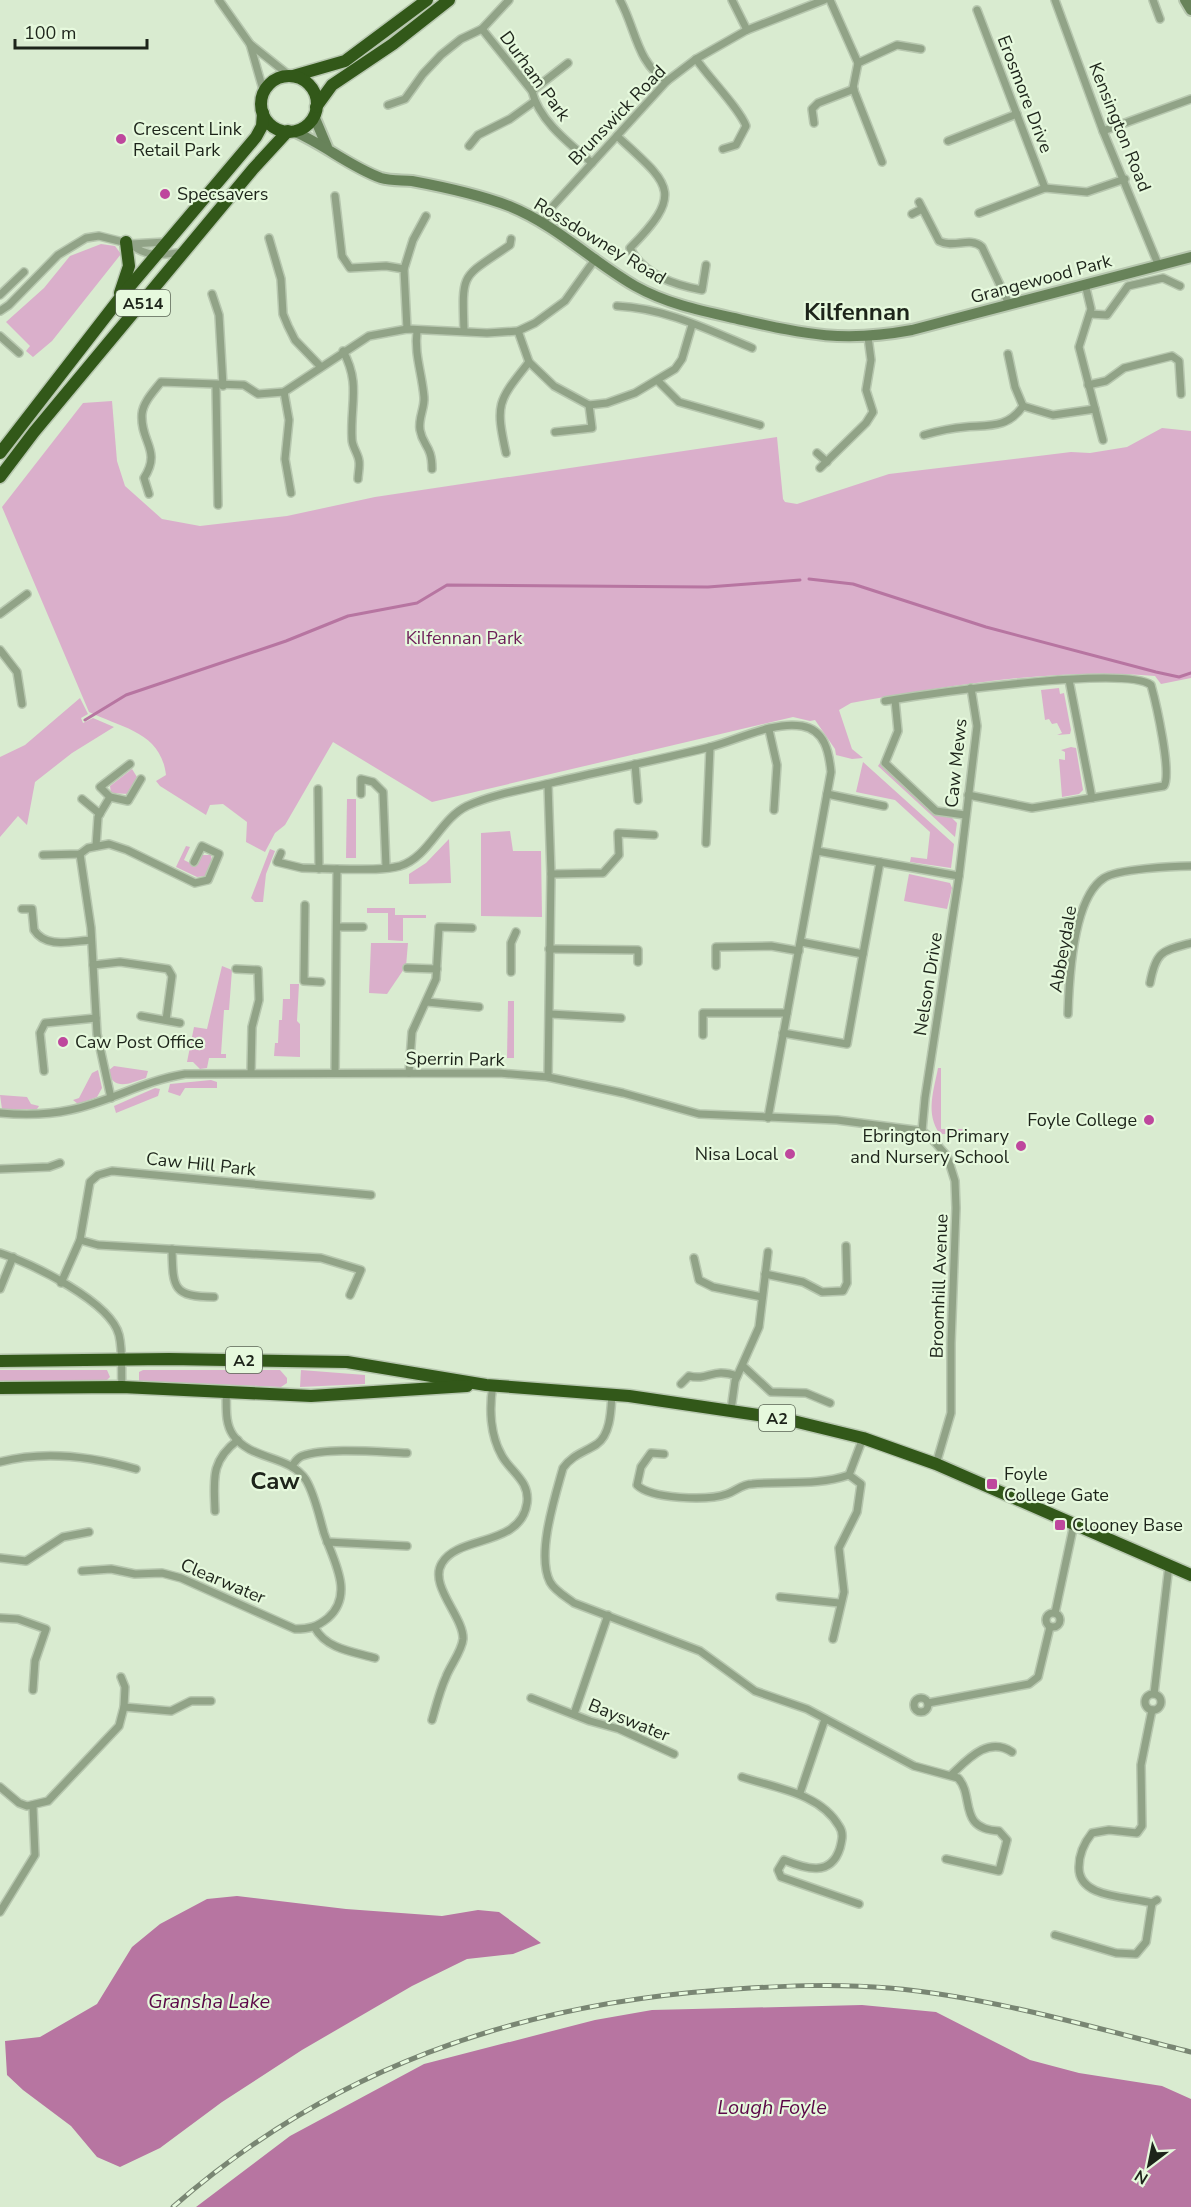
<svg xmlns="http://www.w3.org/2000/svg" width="1191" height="2207" viewBox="0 0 1191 2207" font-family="'Nunito Sans',sans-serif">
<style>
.green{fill:#daafcb}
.water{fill:#b775a1}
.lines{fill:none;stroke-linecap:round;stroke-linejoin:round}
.stream{stroke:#b775a1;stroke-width:3}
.street-casing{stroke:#b7c7af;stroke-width:10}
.secondary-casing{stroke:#b7c7af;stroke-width:14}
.highway-casing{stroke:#b7c7af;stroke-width:15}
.street{stroke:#91a387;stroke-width:7}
.secondary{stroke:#68835a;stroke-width:10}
.highway{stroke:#325819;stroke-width:12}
.rail-casing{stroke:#798673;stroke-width:5}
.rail{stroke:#e6f9dd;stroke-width:3;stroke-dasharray:9;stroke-linecap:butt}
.poi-dot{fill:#be479d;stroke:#e6f9dd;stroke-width:2}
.labels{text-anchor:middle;stroke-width:4.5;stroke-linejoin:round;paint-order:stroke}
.shield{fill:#e6f9dd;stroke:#596454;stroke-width:1.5}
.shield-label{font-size:16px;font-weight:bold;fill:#1d241a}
.street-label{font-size:18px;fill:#1d241a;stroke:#e6f9dd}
.poi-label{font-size:18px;fill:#1d241a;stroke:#e6f9dd;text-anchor:start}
.park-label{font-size:18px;fill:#6d1d58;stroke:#e6f9dd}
.water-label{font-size:20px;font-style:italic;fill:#5c0848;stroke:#e6f9dd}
.district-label{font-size:24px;font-weight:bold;fill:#1d241a;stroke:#e6f9dd}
</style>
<rect width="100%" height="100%" fill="#d9ebd0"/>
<g class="green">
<path d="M101 244 115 246 121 254 52 341 33 357 26 351 30 346 6 322 44 288 70 256Z"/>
<path d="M112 401 117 461 125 486 162 519 200 526 287 516 375 497 777 437 783 499 785 502 797 504 889 474 1071 452 1090 453 1127 447 1162 428 1191 431V678L1161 684 1155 676C1055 667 950 686 851 703L839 710 852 749 863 758 852 759 836 755 835 749 815 720 810 721 793 717 432 802 333 742 285 825 275 833 265 852 246 842 247 822 223 804 210 805 206 815 160 786 156 781 166 775C161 732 122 728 89 712L2 507 83 403Z"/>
<path d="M1059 688 1060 694 1064 693 1071 730 1070 734 1057 735 1062 733 1057 723 1052 724 1049 719 1045 720 1041 690Z"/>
<path d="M80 698 88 714 81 718 83 723 93 718 114 727 72 753 35 782 27 825 18 816 0 837V757L25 745Z"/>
<path d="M1071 747 1076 748 1083 790 1079 794 1062 797 1059 759 1065 760V752L1061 750Z"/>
<path d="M863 762 954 844 951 868 910 862 911 857 927 859 930 832 895 800 856 792Z"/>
<path d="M880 763 932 813 951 817 957 823 955 837 878 766Z"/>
<path d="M132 769 137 777 129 794 111 793 110 786Z"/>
<path d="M347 799H356V858H346Z"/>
<path d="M510 831 513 851H541L542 917 481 916V833Z"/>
<path d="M449 839 451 883 409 884V874L426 863Z"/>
<path d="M186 846 190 847 184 860 196 866 202 855H211L212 861 205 876 197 877 176 867Z"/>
<path d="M270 849 275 851 266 874 263 902H255L251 898Z"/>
<path d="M909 874 950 883 952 888 947 909 904 901Z"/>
<path d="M367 908H395V915H426V918H403V941L388 940V913H367Z"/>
<path d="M371 943H408L406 966 387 994 369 993Z"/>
<path d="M222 966 232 970 229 1010H224L221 1054H226V1058H209L207 1068 200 1069 193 1062H187L194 1027 207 1029Z"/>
<path d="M290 984H299L297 1021 300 1024V1057L274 1056 275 1043H278L279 1020H282L283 999H290Z"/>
<path d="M508 1001H514V1058H507Z"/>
<path d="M114 1066 148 1071 146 1078C130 1083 114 1092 108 1071Z"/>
<path d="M938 1068H941V1129H963V1134H940C925 1114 934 1090 938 1068Z"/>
<path d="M98 1070 102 1088 97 1097 78 1104 73 1100 79 1098 92 1073Z"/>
<path d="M211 1080 217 1082V1088H185L180 1096 168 1092 170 1084Z"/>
<path d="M155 1088 160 1089 158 1096 116 1113 114 1106Z"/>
<path d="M0 1095 27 1097 31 1104 39 1106 37 1109H2Z"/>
<path d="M0 1370H107L110 1377 105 1382H0Z"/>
<path d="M143 1370H280L287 1378V1383L281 1387 139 1381V1372Z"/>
<path d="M301 1370 365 1375V1384L300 1387Z"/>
</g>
<g class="water">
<path d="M237 1896 346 1909 442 1916 478 1910 499 1912 541 1943 513 1954 467 1959 412 1986 302 2050 222 2102 160 2148 120 2167 97 2157 71 2126 23 2090 7 2075 5 2041 40 2037 97 2004 132 1947 160 1924 207 1899Z"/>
<path d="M862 2005 936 2012 1030 2060 1079 2073 1162 2086 1191 2099V2207H196L290 2136 424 2064 595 2020 652 2010Z"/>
</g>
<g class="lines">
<g class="stream">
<path d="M809 579 853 584 986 627 1156 672 1179 677 1191 673"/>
<path d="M85 720 126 695 286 641 348 616 417 603 447 585 708 587 800 580"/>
</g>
<defs>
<g id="street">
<path d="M219 0 250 44 290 76"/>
<path d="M620 0C636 29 637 64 667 81"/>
<path d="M732 0 747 30"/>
<path d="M830 0 858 63 853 88 882 162"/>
<path d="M1055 0 1103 131 1158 264"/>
<path d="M1153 0 1160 19"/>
<path d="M977 10 1045 188"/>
<path d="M482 29 532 91C539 121 570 144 592 163"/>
<path d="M250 44 264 93"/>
<path d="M696 59C709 78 739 108 746 126L736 145 723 149"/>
<path d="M858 63 897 45 921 49"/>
<path d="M532 91 568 63"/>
<path d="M388 105 405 99 423 74 441 55 461 39 482 29 509 0"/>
<path d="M814 123 812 109 818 103 854 89"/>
<path d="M1103 131 1191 99"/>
<path d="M617 136C669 184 686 192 630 248 643 275 674 285 702 290L706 265"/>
<path d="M948 141 1017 114"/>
<path d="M469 146 478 135 510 119 535 101"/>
<path d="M335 196 342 256 350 268 386 266 404 269 407 329"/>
<path d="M919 202 939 241C954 249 970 236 982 247L1009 304"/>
<path d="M979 213 1045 188 1087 192 1125 179"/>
<path d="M912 214 922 209"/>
<path d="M544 223 552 207 667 81 696 59 747 30 824 0"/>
<path d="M269 238 281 279 283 314 288 326 295 340 321 367"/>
<path d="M131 244C146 258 164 255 183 252"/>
<path d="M404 269 413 240 426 216"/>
<path d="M1085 284 1091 309 1079 347 1103 440"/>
<path d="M212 294 219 315 223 386"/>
<path d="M0 295 24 272"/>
<path d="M617 306C665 308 709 330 752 348"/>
<path d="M0 311 9 305 58 255 86 238 99 236 131 244 166 242"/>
<path d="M1090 314 1107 315 1128 286 1163 278 1180 286"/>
<path d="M417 331C414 354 422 373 424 397 425 408 418 418 420 430 423 447 432 445 432 469"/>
<path d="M464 331C462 270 461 279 510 245L511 239"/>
<path d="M518 331 529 362 554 386 589 405 607 403 635 393 675 369 682 359 692 325"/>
<path d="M0 336 19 353"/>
<path d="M343 351C361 384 350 404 352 439 352 447 358 453 359 461 360 466 358 474 358 479"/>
<path d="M1008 354 1015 387 1023 406 1053 415 1095 409"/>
<path d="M658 381 679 402 760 425"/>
<path d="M1088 385 1106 381 1124 368 1172 356 1179 361 1181 394"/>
<path d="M216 386 218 505"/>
<path d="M284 392 289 420 285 459 291 493"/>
<path d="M555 432 592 428 589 405"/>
<path d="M924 435C938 431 951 428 965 427 990 425 1008 428 1023 406"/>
<path d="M506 453C495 403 498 401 529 362"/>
<path d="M817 453 827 462"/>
<path d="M820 468 866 423 873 412 866 390 871 360 868 337"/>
<path d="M149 494 144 478C162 450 140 442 142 414 143 402 154 391 161 382L244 385 258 394 284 392 369 336 407 329 487 333 518 331 535 323 565 301 596 258"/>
<path d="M0 614 27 594"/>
<path d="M0 650 17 672 22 704"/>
<path d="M1069 680 1092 798"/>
<path d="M895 700 898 731 885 763 936 811 965 815"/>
<path d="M885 701C926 694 1125 665 1151 685 1156 703 1172 773 1164 786L1032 808 968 795"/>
<path d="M769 730 777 765 774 810"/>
<path d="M130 764 100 787 110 797 128 801 141 779"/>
<path d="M635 764 638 800"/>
<path d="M318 789 319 869"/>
<path d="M361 794V779L373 782 383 792 386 867"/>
<path d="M827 794 884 806"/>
<path d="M82 799 100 814"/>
<path d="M706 843 710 747"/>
<path d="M96 846 98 817 110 797"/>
<path d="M817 851 959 876"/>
<path d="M281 853 277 862 302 868 337 869"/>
<path d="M80 854 91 928 97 1034 111 1098"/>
<path d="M43 855 80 854 88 848 109 844 127 850 195 883 208 880 219 854 202 846 194 862"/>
<path d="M551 874 603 873 619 855 618 833 654 835"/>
<path d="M305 905 304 981 321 982"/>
<path d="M22 909H32L34 930C46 949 72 941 91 940"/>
<path d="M337 927H363"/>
<path d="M801 942 863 954 880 862"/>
<path d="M549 949 638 950V962"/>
<path d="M93 965 120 962 168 969 172 976 166 1020"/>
<path d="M716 966V947L771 946 799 951"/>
<path d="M407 968 437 969"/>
<path d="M236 969 258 970 259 1000 252 1027 251 1073"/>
<path d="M511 972V943L516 932"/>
<path d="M1150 983C1156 951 1162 951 1191 943"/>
<path d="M427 1002 479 1007"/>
<path d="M550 1014 621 1018"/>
<path d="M1068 1014C1069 979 1073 898 1104 878 1117 869 1174 866 1191 866"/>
<path d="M141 1016 180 1023"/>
<path d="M783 1033 847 1044 863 954"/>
<path d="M703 1035V1013H787"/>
<path d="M44 1071 40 1033 45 1023 96 1018"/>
<path d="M335 1073 337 869C357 869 381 871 400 866 429 857 440 819 467 806 494 794 526 789 555 782 606 770 659 760 710 747 738 740 773 721 802 726 825 730 829 752 831 772L768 1118"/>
<path d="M409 1073 412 1032 436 979 439 927 472 928"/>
<path d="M548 1077 551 874 548 784"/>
<path d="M0 1113C23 1115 47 1115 70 1110 110 1102 142 1081 185 1074L499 1073 548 1077 623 1093 699 1114 837 1120 922 1131 932 1139 947 1156 950 1165 955 1181 956 1208 951 1343V1413L936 1464"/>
<path d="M922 1131 925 1098 959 876 977 726 971 688"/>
<path d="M0 1169 49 1167 60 1163"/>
<path d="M80 1240 98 1245 321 1258 361 1270 350 1295"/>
<path d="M172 1249C173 1287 172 1297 214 1297"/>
<path d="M0 1253C31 1263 111 1302 119 1335 123 1351 121 1371 122 1387"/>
<path d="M694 1258 699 1280 713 1287 762 1297"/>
<path d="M765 1274 803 1282 822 1292 843 1291 847 1283 846 1246"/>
<path d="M61 1283 80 1240 90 1182 98 1175 112 1171 371 1195"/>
<path d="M0 1289 13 1257"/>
<path d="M743 1366 771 1392 806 1393 830 1403"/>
<path d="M681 1384 689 1376C709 1381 712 1367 737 1376"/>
<path d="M612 1394C611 1409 611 1434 597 1444 585 1452 572 1455 563 1468 555 1497 536 1555 550 1582 555 1591 566 1597 574 1603L700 1651 755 1691 807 1709 914 1766 958 1778C975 1796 957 1829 999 1831L1007 1840 999 1871 946 1859"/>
<path d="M731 1410 735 1381 759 1327 768 1252"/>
<path d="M664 1454 651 1453 641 1467 637 1485C651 1499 707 1501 727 1494 736 1491 742 1484 752 1484 785 1481 817 1486 849 1475"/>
<path d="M0 1462C44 1450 94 1457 136 1469"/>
<path d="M292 1466C295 1462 297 1458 302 1456 327 1447 379 1452 407 1453"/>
<path d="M215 1511C214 1480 210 1461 238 1440"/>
<path d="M327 1542 407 1546"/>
<path d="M0 1558 26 1561 63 1537 89 1532"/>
<path d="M82 1571 111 1569 135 1574 162 1573 181 1578 295 1629C309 1629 317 1627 328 1618 355 1594 333 1560 324 1533 319 1516 315 1495 306 1480 289 1454 251 1461 233 1435 224 1422 227 1405 226 1390"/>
<path d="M780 1597 839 1603"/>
<circle cx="1053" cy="1620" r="7"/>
<path d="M1055 1613 1074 1524"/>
<path d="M0 1618 18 1619 46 1629 35 1661 33 1690"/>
<path d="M315 1628C326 1649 354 1652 375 1658"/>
<path d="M833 1639 844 1592 839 1548 857 1512 861 1484 849 1475 863 1438"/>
<circle cx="1153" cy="1702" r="8"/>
<path d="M1154 1694 1169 1565"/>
<circle cx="921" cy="1705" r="7"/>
<path d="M531 1698 590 1721 619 1729 674 1754"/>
<path d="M928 1703 1029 1684 1038 1677 1050 1627"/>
<path d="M124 1707 171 1711 191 1701H211"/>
<path d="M1152 1710 1141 1765 1142 1826 1137 1833 1109 1830 1092 1833C1084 1843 1079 1854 1079 1867 1078 1899 1129 1896 1152 1903L1157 1900"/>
<path d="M574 1714 608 1615"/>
<path d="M432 1720C436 1706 440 1690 446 1677 450 1666 462 1651 463 1639 464 1617 428 1585 442 1563 458 1535 521 1547 527 1503 530 1481 511 1472 502 1456 490 1435 489 1408 493 1385"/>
<path d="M951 1775C968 1759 988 1736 1012 1752"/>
<path d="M742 1777C775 1788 820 1793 839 1826 844 1833 842 1840 840 1848 831 1877 806 1869 784 1860L778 1870 781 1877 859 1904"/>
<path d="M0 1787 19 1803 27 1806 48 1801 119 1726 124 1707 125 1687 121 1677"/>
<path d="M800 1793 825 1719"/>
<path d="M0 1912 35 1855 33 1807"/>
<path d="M1055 1935 1116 1953 1136 1954 1146 1942 1152 1903"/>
</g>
<g id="secondary">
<path d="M1185 0 1191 10"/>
<path d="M314 116 327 147"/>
<path d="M293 131C324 144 350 167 381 178 391 181 402 180 412 181 444 187 478 194 509 206 558 226 590 260 635 286 667 304 702 311 738 319 805 334 842 343 912 330L1191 257"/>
</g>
<g id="highway">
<path d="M293 76 345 61 427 0"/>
<circle cx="289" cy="104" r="28"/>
<path d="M316 107 332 85 393 44 449 0"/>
<path d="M120 293 129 266 126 242"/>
<path d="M0 453 120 298 256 137 262 126 263 113"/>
<path d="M0 477 34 432 253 169 288 131"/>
<path d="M0 1361 169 1359 347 1362 486 1385 629 1396 785 1419 863 1438 936 1464 1191 1575"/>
<path d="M0 1388 122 1387 311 1396 467 1386"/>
</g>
</defs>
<use href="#street" class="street-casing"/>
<use href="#secondary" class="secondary-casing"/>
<use href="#highway" class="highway-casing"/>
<use href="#street" class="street"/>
<use href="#secondary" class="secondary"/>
<use href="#highway" class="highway"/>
<defs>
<path id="rail" d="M173 2207C330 2069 515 2005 721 1990 778 1986 833 1983 889 1988 991 1997 1091 2027 1191 2052"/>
</defs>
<use href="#rail" class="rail-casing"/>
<use href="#rail" class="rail"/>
</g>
<g class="poi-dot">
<circle cx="121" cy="139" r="6"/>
<circle cx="165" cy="194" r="6"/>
<circle cx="63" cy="1042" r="6"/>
<circle cx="1149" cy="1120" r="6"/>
<circle cx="1021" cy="1146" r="6"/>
<circle cx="790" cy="1154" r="6"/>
<rect x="986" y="1478" width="12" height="12" rx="3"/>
<rect x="1054" y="1519" width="12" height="12" rx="3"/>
</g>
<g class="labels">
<g class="shield">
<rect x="116" y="290" width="54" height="26" rx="4.5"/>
<rect x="226" y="1347" width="36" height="26" rx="4.5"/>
<rect x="759" y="1405" width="36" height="26" rx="4.5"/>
</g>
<g class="shield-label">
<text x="143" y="309">A514</text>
<text x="244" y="1366">A2</text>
<text x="777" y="1424">A2</text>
</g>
<g class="street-label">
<text transform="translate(535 76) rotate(54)" y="6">Durham Park</text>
<text transform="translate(1025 94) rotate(69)" y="6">Erosmore Drive</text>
<text transform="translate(617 115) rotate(-46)" y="6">Brunswick Road</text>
<text transform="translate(1120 127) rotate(68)" y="6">Kensington Road</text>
<text transform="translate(600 241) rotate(31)" y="6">Rossdowney Road</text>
<text transform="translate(1041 279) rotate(-15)" y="6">Grangewood Park</text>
<text transform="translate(956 763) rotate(-84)" y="6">Caw Mews</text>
<text transform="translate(1063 949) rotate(-80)" y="6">Abbeydale</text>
<text transform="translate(928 984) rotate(-81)" y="6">Nelson Drive</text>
<text transform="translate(455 1059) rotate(1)" y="6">Sperrin Park</text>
<text transform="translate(201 1164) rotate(6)" y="6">Caw Hill Park</text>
<text transform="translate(939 1286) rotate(-88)" y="6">Broomhill Avenue</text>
<text transform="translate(223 1581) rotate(23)" y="6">Clearwater</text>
<text transform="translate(629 1720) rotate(22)" y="6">Bayswater</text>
</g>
<g class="poi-label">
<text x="133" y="135">Crescent Link<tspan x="133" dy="21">Retail Park</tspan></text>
<text x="177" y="200">Specsavers</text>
<text x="75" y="1048">Caw Post Office</text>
<text x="1137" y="1126" text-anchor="end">Foyle College</text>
<text x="1009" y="1142" text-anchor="end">Ebrington Primary<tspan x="1009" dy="21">and Nursery School</tspan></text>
<text x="778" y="1160" text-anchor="end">Nisa Local</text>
<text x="1004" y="1480">Foyle<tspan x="1004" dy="21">College Gate</tspan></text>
<text x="1072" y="1531">Clooney Base</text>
</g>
<g class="park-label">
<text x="464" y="644">Kilfennan Park</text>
</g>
<g class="water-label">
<text x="209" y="2008">Gransha Lake</text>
<text x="772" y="2114">Lough Foyle</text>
</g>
<g class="district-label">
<text x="857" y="320">Kilfennan</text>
<text x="275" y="1489">Caw</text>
</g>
</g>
<g transform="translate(1149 2165) rotate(212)" stroke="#e6f9dd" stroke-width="4.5" paint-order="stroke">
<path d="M0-4.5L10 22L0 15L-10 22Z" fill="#1d241a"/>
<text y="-9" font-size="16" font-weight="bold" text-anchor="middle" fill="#1d241a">N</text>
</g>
<path d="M15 39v9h132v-9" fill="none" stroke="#1d241a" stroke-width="3"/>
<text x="24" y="39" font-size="18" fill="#1d241a" stroke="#e6f9dd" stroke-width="4.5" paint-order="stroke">100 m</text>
</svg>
